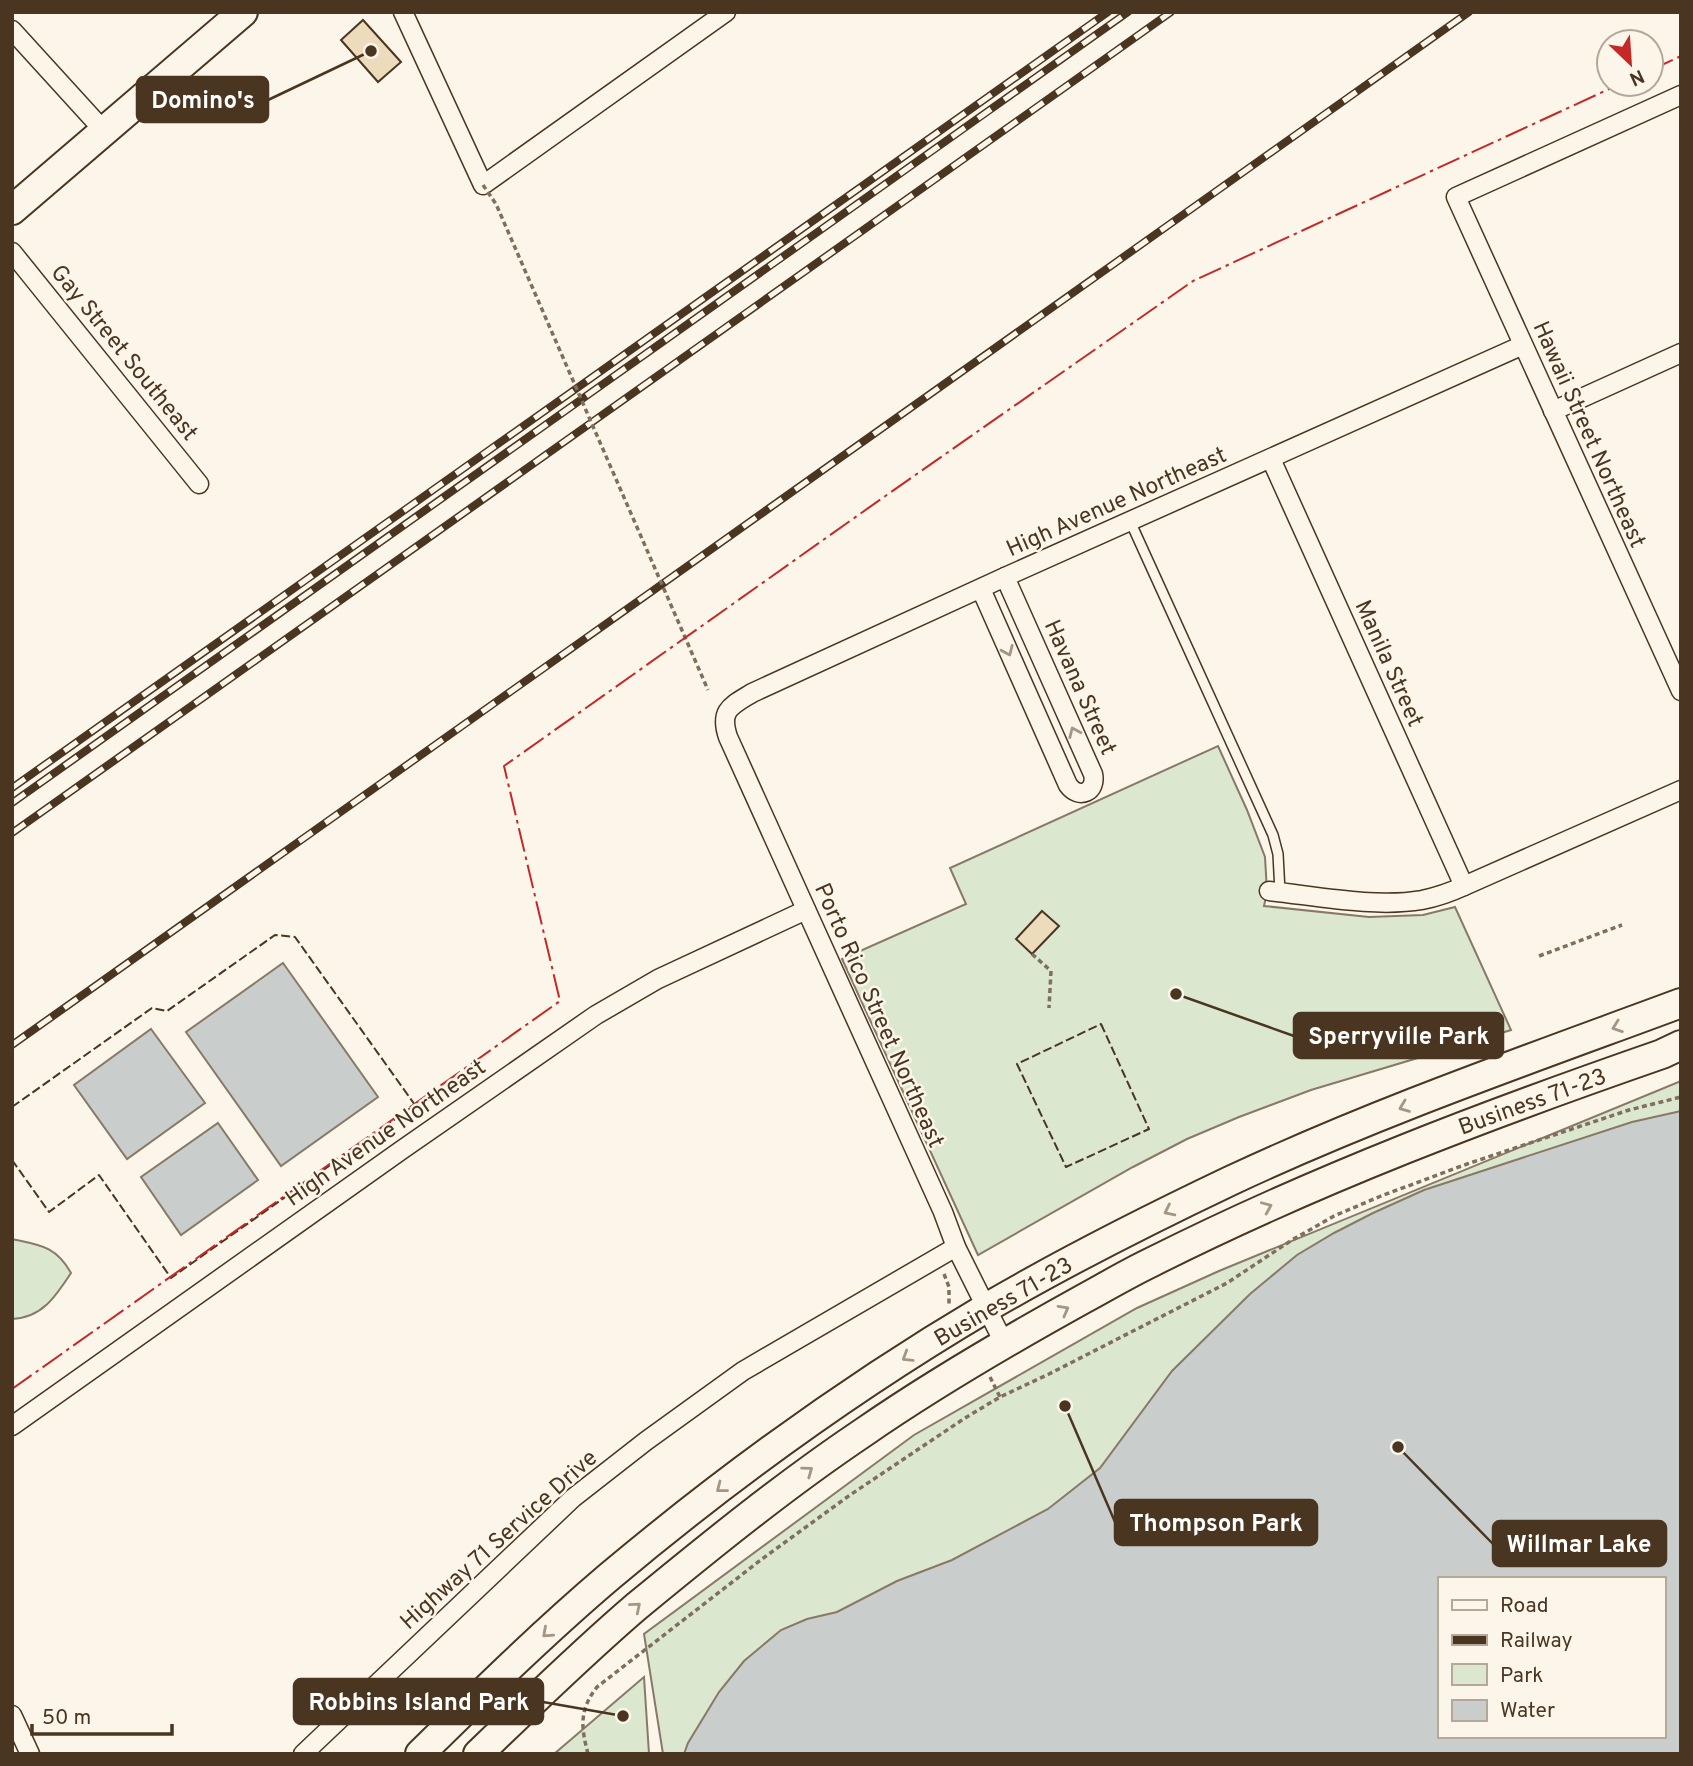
<svg xmlns="http://www.w3.org/2000/svg" width="1693" height="1766" viewBox="0 0 1693 1766" font-family="Overpass,sans-serif">
<style>
.green{fill:#dce7d0;stroke:#887966;stroke-width:2}
.water{fill:#c9cecd;stroke:#887966;stroke-width:2;fill-rule:evenodd}
.building{fill:#ecdcbc;stroke:#4a3520;stroke-width:2}
.lines{fill:none;stroke-linecap:round;stroke-linejoin:round}
.service-casing{stroke:#4a3520;stroke-width:12}
.minor-casing{stroke:#4a3520;stroke-width:21}
.trunk-casing{stroke:#4a3520;stroke-width:32}
.path{stroke:#7f6f5c;stroke-width:3.5;stroke-dasharray:5 3.5;stroke-linecap:butt}
.service{stroke:#fbf6e9;stroke-width:9}
.minor{stroke:#fbf6e9;stroke-width:18}
.trunk{stroke:#fbf6e9;stroke-width:28}
.rail-casing{stroke:#4a3520;stroke-width:8}
.rail{stroke:#fbf6e9;stroke-width:5;stroke-dasharray:16;stroke-linecap:butt}
.path-bridge{stroke:#7f6f5c;stroke-width:3.5;stroke-dasharray:5 3.5;stroke-linecap:butt}
.fence{stroke:#4a3520;stroke-width:2;stroke-dasharray:9 3.5;stroke-linecap:butt}
.power{stroke:#c62828;stroke-width:2;stroke-dasharray:24 5 3.5 5;stroke-linecap:butt}
.oneway{stroke:#a29684}
.labels{text-anchor:middle;stroke-width:5;stroke-linejoin:round;paint-order:stroke}
.street-label{font-size:23px;fill:#4a3520;stroke:#fbf6e9}
.leader{fill:none;stroke:#4a3520;stroke-width:2.5}
.callout-dot{fill:#4a3520;stroke:#fbf6e9;stroke-width:2.5}
.callout{fill:#4a3520;stroke:#4a3520;stroke-width:2.5}
.callout-label{font-size:24px;text-anchor:middle;font-weight:bold;fill:#fff}
</style>
<rect width="100%" height="100%" fill="#fbf6e9"/>
<g class="green">
<path d="M1218 746 1247 810 1265 857 1267 892 1264 906 1369 917 1423 915 1455 907 1511 1030 1311 1090 1239 1117 1187 1139 1133 1167 978 1255 842 959 966 904 950 868Z"/>
<path d="M1681 1081V1150L1043 1538 735 1754H663L644 1634 914 1435 1137 1308 1219 1271Z"/>
<path d="M12 1239C40 1245 56 1246 71 1273 56 1296 42 1318 12 1319Z"/>
<path d="M644 1677 649 1754H554Z"/>
</g>
<g class="water">
<path d="M283 963 378 1097 281 1166 186 1032Z"/>
<path d="M151 1029 205 1103 127 1159 74 1085Z"/>
<path d="M1681 1111V1754H684L688 1743 719 1692 744 1661 781 1630 807 1619 837 1612 897 1581 952 1560 1048 1509 1100 1468 1172 1371 1250 1294 1297 1255 1334 1233 1373 1213 1424 1190 1632 1122ZM1439 1579H1663V1736H1439Z"/>
<path d="M218 1123 258 1180 181 1235 141 1177Z"/>
</g>
<g class="building">
<path d="M363 20 401 62 378 82 341 40Z"/>
<path d="M1042 911 1059 926 1032 954 1016 939Z"/>
</g>
<g class="lines">
<defs>
<path id="service" d="M1130 521 1273 835 1278 854 1280 892"/>
<g id="minor">
<path d="M403 12 483 185 726 12"/>
<path d="M12 30 104 131"/>
<path d="M1681 95 1456 197 1681 691"/>
<path d="M12 252 199 484"/>
<path d="M1553 411 1681 353"/>
<path d="M1271 459 1464 886"/>
<path d="M981 589 1068 785C1079 800 1097 792 1093 774L1005 577"/>
<path d="M1269 891C1316 896 1375 908 1422 900 1437 897 1451 892 1464 886L1681 790"/>
<path d="M1004 1343 956 1247 943 1212 728 737C719 710 731 706 752 693L1005 577 1523 345"/>
<path d="M12 1426 403 1149 596 1015 658 979 806 910"/>
<path d="M12 1715 30 1754"/>
<path d="M303 1754 573 1498 646 1441 743 1371 956 1247"/>
</g>
<g id="trunk">
<path d="M12 210 243 12"/>
<path d="M420 1754C482 1693 544 1632 610 1576 728 1477 854 1386 986 1308 1065 1262 1148 1220 1230 1181 1377 1112 1530 1059 1681 1003"/>
<path d="M478 1754C530 1704 582 1653 637 1606 710 1546 785 1485 864 1432 935 1383 1009 1340 1085 1298 1107 1286 1129 1273 1152 1262 1317 1179 1489 1114 1662 1054L1681 1045"/>
</g>
</defs>
<use href="#service" class="service-casing"/>
<use href="#minor" class="minor-casing"/>
<use href="#trunk" class="trunk-casing"/>
<g class="path">
<path d="M1032 954 1051 971 1049 1008"/>
<path d="M1539 956 1622 925"/>
<path d="M944 1274 949 1287V1304"/>
<path d="M990 1377 1000 1397"/>
<path d="M588 1754C581 1727 579 1710 597 1687L762 1559 850 1495 965 1418 1000 1397 1049 1374 1227 1283 1292 1240 1334 1216 1381 1196 1467 1164 1629 1110 1681 1097"/>
</g>
<use href="#service" class="service"/>
<use href="#minor" class="minor"/>
<use href="#trunk" class="trunk"/>
<defs>
<g id="rail">
<path d="M12 788 1108 12"/>
<path d="M12 803 1128 12"/>
<path d="M12 833 1171 12"/>
<path d="M12 1045 1469 12"/>
</g>
</defs>
<use href="#rail" class="rail-casing"/>
<use href="#rail" class="rail"/>
<path class="path-bridge" d="M483 185 496 204 708 690"/>
<g class="fence">
<path d="M1101 1024 1149 1129 1066 1167 1017 1064Z"/>
<path d="M12 1107 152 1008 167 1011 275 935 295 937 415 1105 171 1278 99 1175 49 1212 12 1160"/>
</g>
<g class="power">
<path d="M1651 70 1681 56"/>
<path d="M12 1389 560 1001 504 766 881 499 1193 281 1620 84"/>
</g>
</g>
<defs><path id="oneway-chevron" d="M-2-3.5L2.5 0L-2 3.5" fill="none" stroke-width="1.6" stroke-linecap="round" stroke-linejoin="round" transform="scale(1.75)"/></defs>
<g class="oneway">
<use href="#oneway-chevron" transform="translate(1008 651) rotate(66)"/>
<use href="#oneway-chevron" transform="translate(1074 732) rotate(-114)"/>
<use href="#oneway-chevron" transform="translate(1617 1027) rotate(160)"/>
<use href="#oneway-chevron" transform="translate(1404 1107) rotate(159)"/>
<use href="#oneway-chevron" transform="translate(1267 1207) rotate(-23)"/>
<use href="#oneway-chevron" transform="translate(1169 1211) rotate(154)"/>
<use href="#oneway-chevron" transform="translate(1064 1310) rotate(-29)"/>
<use href="#oneway-chevron" transform="translate(907 1357) rotate(148)"/>
<use href="#oneway-chevron" transform="translate(808 1471) rotate(-36)"/>
<use href="#oneway-chevron" transform="translate(721 1488) rotate(142)"/>
<use href="#oneway-chevron" transform="translate(636 1607) rotate(-40)"/>
<use href="#oneway-chevron" transform="translate(547 1633) rotate(138)"/>
</g>
<g class="labels">
<g class="street-label">
<text transform="translate(125 352) rotate(51)" y="8">Gay Street Southeast</text>
<text transform="translate(1590 434) rotate(66)" y="8">Hawaii Street Northeast</text>
<text transform="translate(1116 501) rotate(-24)" y="8">High Avenue Northeast</text>
<text transform="translate(1390 663) rotate(66)" y="8">Manila Street</text>
<text transform="translate(1081 687) rotate(66)" y="8">Havana Street</text>
<text transform="translate(880 1015) rotate(66)" y="8">Porto Rico Street Northeast</text>
<text transform="translate(1532 1101) rotate(-20)" y="8">Business 71-23</text>
<text transform="translate(385 1132) rotate(-35)" y="8">High Avenue Northeast</text>
<text transform="translate(1003 1301) rotate(-30)" y="8">Business 71-23</text>
<text transform="translate(498 1539) rotate(-42)" y="8">Highway 71 Service Drive</text>
</g>
</g>
<path class="leader" d="M371 51L268 100M1176 994L1294 1036M1065 1406L1115 1522M1398 1447L1493 1544M623 1716L543 1702"/>
<g class="callout-dot">
<circle cx="371" cy="51" r="7"/>
<circle cx="1176" cy="994" r="7"/>
<circle cx="1065" cy="1406" r="7"/>
<circle cx="1398" cy="1447" r="7"/>
<circle cx="623" cy="1716" r="7"/>
</g>
<g class="callout">
<rect x="137" y="77" width="131" height="45" rx="7"/>
<rect x="1294" y="1013" width="209" height="45" rx="7"/>
<rect x="1115" y="1500" width="202" height="45" rx="7"/>
<rect x="1493" y="1521" width="173" height="45" rx="7"/>
<rect x="294" y="1679" width="249" height="45" rx="7"/>
</g>
<g class="callout-label">
<text x="203" y="108">Domino's</text>
<text x="1399" y="1044">Sperryville Park</text>
<text x="1216" y="1531">Thompson Park</text>
<text x="1579" y="1552">Willmar Lake</text>
<text x="419" y="1710">Robbins Island Park</text>
</g>
<rect width="1693" height="1766" fill="none" stroke="#4a3520" stroke-width="28"/>
<rect x="1438" y="1577" width="228" height="161" fill="#fbf6e9" stroke="#b4a999" stroke-width="2"/>
<rect x="1452" y="1600" width="35" height="10" fill="#fbf6e9" stroke="#b4a999" stroke-width="2"/>
<text x="1500" y="1612" font-size="21" fill="#4a3520">Road</text>
<rect x="1452" y="1635" width="35" height="10" fill="#4a3520" stroke="#b4a999" stroke-width="2"/>
<text x="1500" y="1647" font-size="21" fill="#4a3520">Railway</text>
<rect x="1452" y="1664" width="35" height="21" fill="#dce7d0" stroke="#b4a999" stroke-width="2"/>
<text x="1500" y="1682" font-size="21" fill="#4a3520">Park</text>
<rect x="1452" y="1700" width="35" height="21" fill="#c9cecd" stroke="#b4a999" stroke-width="2"/>
<text x="1500" y="1717" font-size="21" fill="#4a3520">Water</text>
<g transform="translate(1630 63) rotate(155)"><circle r="33" fill="#fbf6e9" stroke="#b4a999" stroke-width="2"/>
<path d="M0-5L12 26L0 18L-12 26Z" fill="#c62828"/>
<text y="-10" font-size="19" font-weight="bold" text-anchor="middle" fill="#4a3520">N</text>
</g>
<path d="M32 1724v10h140v-10" fill="none" stroke="#4a3520" stroke-width="3.5"/>
<text x="42" y="1724" font-size="21" fill="#4a3520" stroke="#fbf6e9" stroke-width="5" paint-order="stroke">50 m</text>
</svg>
